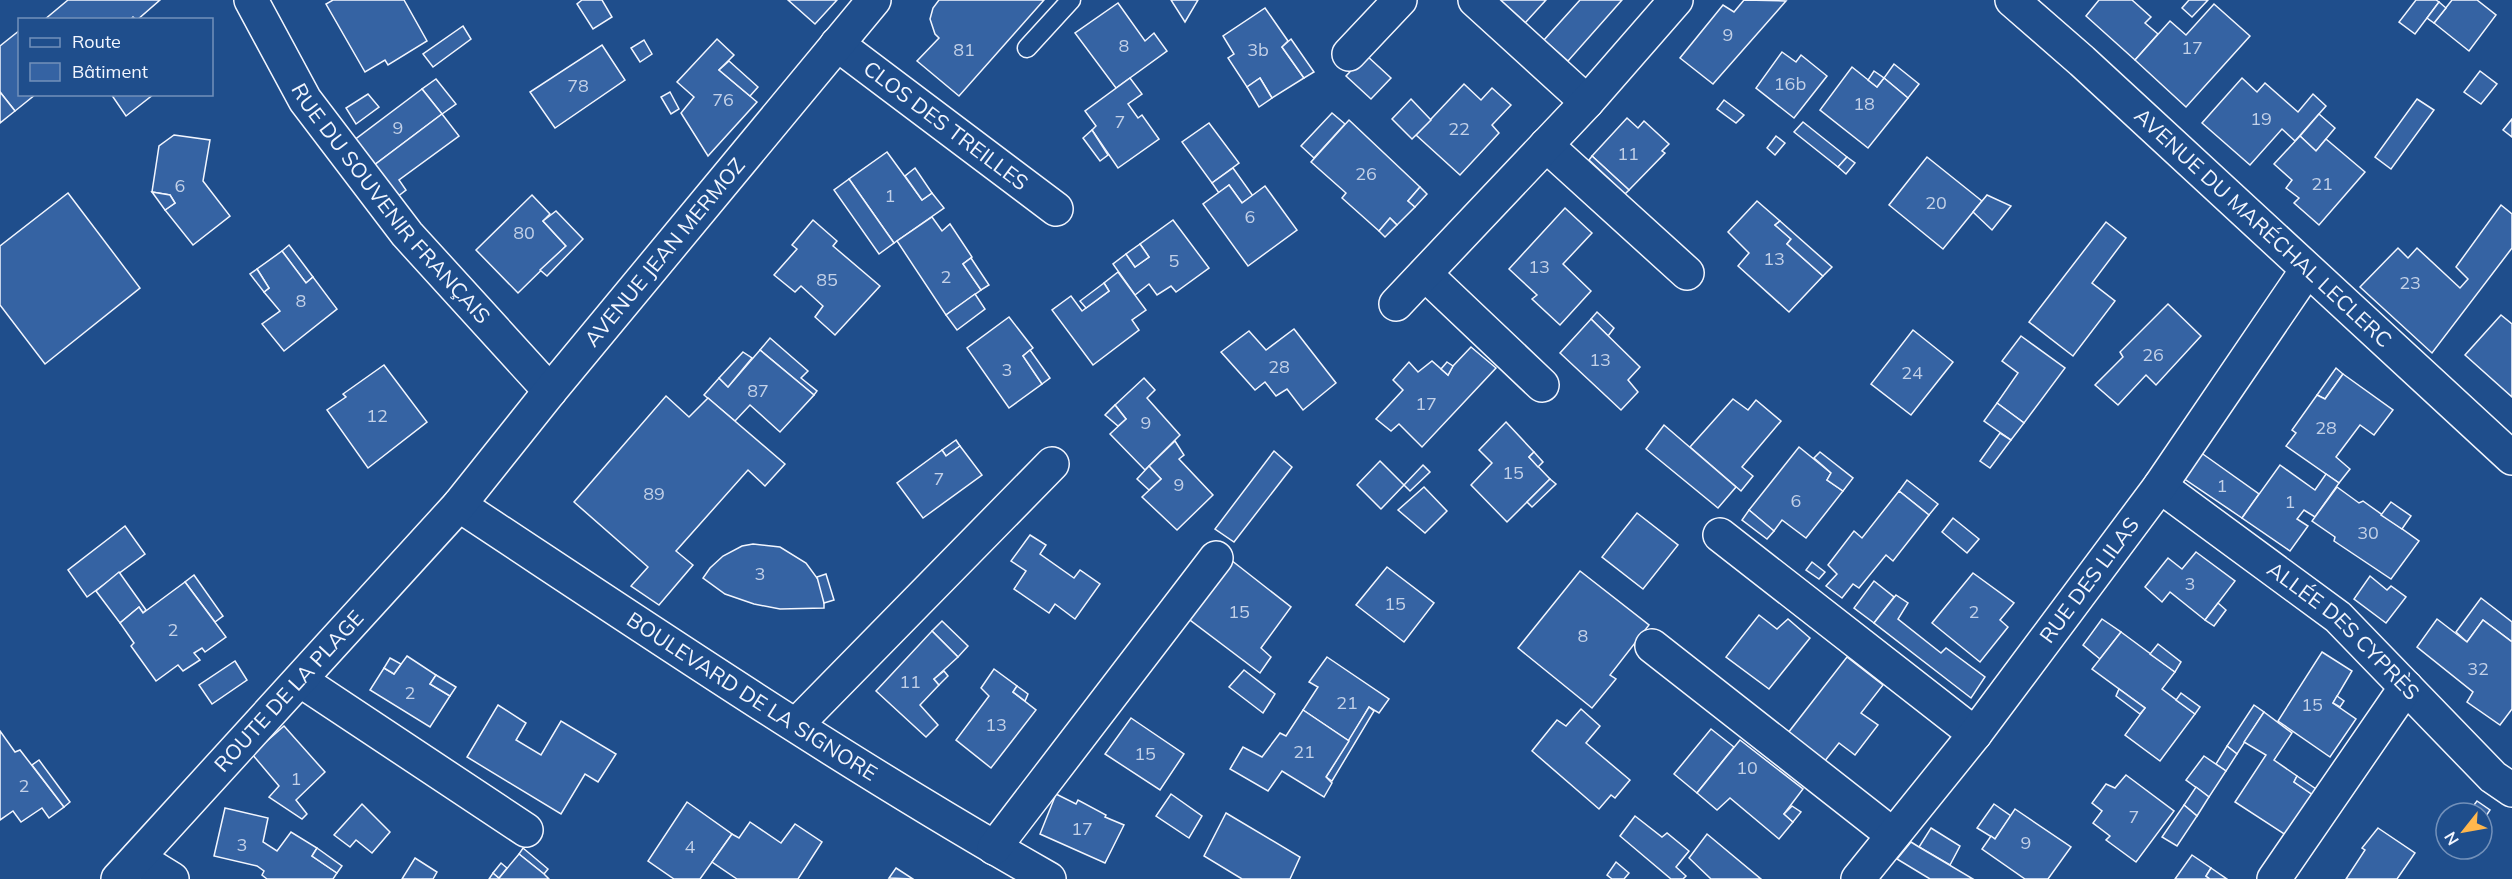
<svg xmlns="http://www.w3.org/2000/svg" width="2512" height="879" viewBox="0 0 2512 879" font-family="Mulish,sans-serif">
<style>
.building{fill:#3563a3;stroke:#f2f6ff;stroke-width:1.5}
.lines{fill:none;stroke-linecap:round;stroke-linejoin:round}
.lane-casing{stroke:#f2f6ff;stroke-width:21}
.street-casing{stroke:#f2f6ff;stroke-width:36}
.secondary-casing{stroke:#f2f6ff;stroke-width:36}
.lane{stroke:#1f4e8c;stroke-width:18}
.street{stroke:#1f4e8c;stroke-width:33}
.secondary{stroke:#1f4e8c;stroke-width:33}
.labels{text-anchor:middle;stroke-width:4.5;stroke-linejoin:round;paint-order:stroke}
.number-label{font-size:18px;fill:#c3d1e8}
.street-label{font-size:21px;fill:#f2f6ff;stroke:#1f4e8c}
</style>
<rect width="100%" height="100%" fill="#1f4e8c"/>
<g class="building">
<path d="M68 0H160L137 20 133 17 130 20H44Z"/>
<path d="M333 0H404L427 41 388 65 385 60 365 72 326 4Z"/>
<path d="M602 0 612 17 593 29 577 4 582 0Z"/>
<path d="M788 0H837L815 24Z"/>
<path d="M939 0H1044L959 96 917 61 939 38 935 34 930 19 933 8Z"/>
<path d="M1171 0H1198L1185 22Z"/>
<path d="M1500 0H1546L1525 23Z"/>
<path d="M1580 0H1622L1568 61 1544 40Z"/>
<path d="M1744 0 1786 1 1713 84 1680 58 1723 5 1734 12Z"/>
<path d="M2099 0H2132L2151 17 2145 23 2158 34 2135 60 2086 16Z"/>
<path d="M2189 0H2208L2192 17 2182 8Z"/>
<path d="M2416 0H2436L2439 2 2415 34 2399 22Z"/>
<path d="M2452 0H2477L2496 15 2469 51 2434 23Z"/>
<path d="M2439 2 2446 8 2434 23 2427 18Z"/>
<path d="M1118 3 1145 41 1154 33 1167 51 1116 88 1075 33Z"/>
<path d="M2214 4 2250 36 2186 107 2135 60 2170 21 2186 35Z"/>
<path d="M1265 8 1288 41 1282 47 1304 78 1272 98 1260 78 1247 87 1228 58 1234 54 1223 36Z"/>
<path d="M463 26 471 39 433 67 423 54Z"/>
<path d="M20 30V94H36L15 111 0 92V46Z"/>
<path d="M717 39 734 55 719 70 757 102 708 156 681 113 694 97 677 82Z"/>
<path d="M1291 39 1314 72 1304 78 1282 47Z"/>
<path d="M644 40 652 54 640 62 631 48Z"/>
<path d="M602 45 625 80 555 128 530 92Z"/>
<path d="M1782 52 1796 62 1801 55 1827 76 1794 118 1756 88Z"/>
<path d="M1366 55 1391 78 1371 99 1346 76Z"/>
<path d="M729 61 758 87 750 96 719 70Z"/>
<path d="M1894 64 1919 84 1908 98 1884 78Z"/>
<path d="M1852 67 1877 87 1884 78 1908 98 1868 148 1820 110Z"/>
<path d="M1874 71 1884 78 1877 87 1868 80Z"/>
<path d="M2480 71 2497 84 2481 104 2464 92Z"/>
<path d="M1130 78 1142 94 1128 104 1138 118 1142 115 1159 139 1118 168 1092 130 1096 126 1085 111Z"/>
<path d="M1260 78 1272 98 1259 107 1247 87Z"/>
<path d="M2242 78 2257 92 2265 83 2298 112 2313 94 2326 106 2295 141 2282 129 2250 165 2202 123Z"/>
<path d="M436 79 456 104 442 114 422 89Z"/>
<path d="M1464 84 1481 100 1492 88 1511 105 1492 125 1499 133 1460 175 1416 135Z"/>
<path d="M422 89 442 114 373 166 353 141Z"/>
<path d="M0 92 15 111 0 123Z"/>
<path d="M670 92 679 109 671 114 661 97Z"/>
<path d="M111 94H154L126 116Z"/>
<path d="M368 94 379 107 356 124 346 108Z"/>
<path d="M1411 99 1431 120 1412 139 1392 119Z"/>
<path d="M2417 99 2434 110 2391 169 2375 157Z"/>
<path d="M1724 100 1744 115 1736 123 1717 109Z"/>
<path d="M1332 113 1345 124 1314 158 1301 146Z"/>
<path d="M442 114 459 136 399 180 406 190 397 197 373 166Z"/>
<path d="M2319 114 2335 128 2316 151 2300 136Z"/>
<path d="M1627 118 1638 128 1644 121 1669 144 1662 151 1665 153 1629 190 1592 156Z"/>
<path d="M2512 119V137L2503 130Z"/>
<path d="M1349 120 1420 187 1408 201 1415 207 1397 225 1390 218 1379 231 1342 198 1346 193 1311 162Z"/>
<path d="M1803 122 1847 157 1838 167 1794 132Z"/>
<path d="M1209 123 1239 163 1212 183 1182 142Z"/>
<path d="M1092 130 1108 155 1100 161 1083 138Z"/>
<path d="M174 135 210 140 203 181 230 216 193 245 165 210 175 203 170 195 152 192 159 146Z"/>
<path d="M1776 136 1785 143 1775 155 1767 148Z"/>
<path d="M2300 136 2316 151 2326 139 2365 172 2319 225 2294 203 2299 198 2286 188 2292 180 2274 164Z"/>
<path d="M887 152 922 200 932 193 944 208 894 243 849 179Z"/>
<path d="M1592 156 1629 190 1625 194 1589 160Z"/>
<path d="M1847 157 1855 163 1846 174 1838 167Z"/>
<path d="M1927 157 1982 201 1943 249 1889 205Z"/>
<path d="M915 168 932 193 922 200 905 176Z"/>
<path d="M1233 168 1253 196 1242 203 1229 185 1219 193 1212 183Z"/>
<path d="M849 179 894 243 879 254 834 190Z"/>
<path d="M1229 185 1242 203 1265 186 1297 230 1248 266 1203 204Z"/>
<path d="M1420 187 1427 194 1415 207 1408 201Z"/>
<path d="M152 192 170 195 175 203 165 210Z"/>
<path d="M68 193 140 288 45 364 0 305V246Z"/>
<path d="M532 195 550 214 543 221 566 246 518 293 476 250Z"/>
<path d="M1987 195 2011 206 1992 230 1973 212Z"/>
<path d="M1757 201 1780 221 1775 225 1791 239 1787 244 1823 276 1789 312 1738 266 1749 253 1728 232Z"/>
<path d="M2501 205 2512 214V248L2432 353 2360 287 2398 248 2408 258 2417 248 2460 288 2468 279 2456 267Z"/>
<path d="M1565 208 1592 233 1563 264 1591 291 1560 325 1532 299 1537 295 1509 269Z"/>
<path d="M556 211 583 239 547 276 540 270 566 246 543 221Z"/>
<path d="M932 217 942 231 950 224 972 257 963 264 981 290 946 315 897 241Z"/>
<path d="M1390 218 1397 225 1385 237 1379 231Z"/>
<path d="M813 220 837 241 833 246 880 286 835 335 815 317 823 306 801 286 795 292 774 275 797 249 792 245Z"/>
<path d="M1173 220 1209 268 1176 292 1171 286 1157 295 1149 284 1135 295 1113 264 1126 254 1135 267 1149 257 1140 244Z"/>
<path d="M1780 221 1832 267 1823 276 1787 244 1791 239 1775 225Z"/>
<path d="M2106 222 2126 238 2092 283 2115 301 2073 356 2029 322Z"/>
<path d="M1140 244 1149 257 1135 267 1126 254Z"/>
<path d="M289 245 313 277 306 283 282 251Z"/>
<path d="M282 251 306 283 313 277 337 309 284 351 262 324 280 311 264 292 269 288 257 269Z"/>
<path d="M971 258 989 285 981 290 963 264Z"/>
<path d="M257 269 269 288 264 292 250 274Z"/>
<path d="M1118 272 1146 310 1132 320 1139 330 1093 365 1052 310 1071 296 1082 311 1109 291 1104 283Z"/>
<path d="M1104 283 1109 291 1086 308 1080 301Z"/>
<path d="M975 294 985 309 957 330 946 315Z"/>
<path d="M2168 304 2201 336 2156 385 2146 375 2118 405 2095 385 2123 357 2120 352Z"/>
<path d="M1597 312 1614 328 1608 336 1591 319Z"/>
<path d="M2501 315 2512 324V397L2465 355Z"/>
<path d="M1009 317 1033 348 1023 356 1042 384 1009 408 967 348Z"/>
<path d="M1591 319 1640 367 1628 380 1638 392 1621 410 1560 353Z"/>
<path d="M1294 329 1336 383 1303 410 1287 389 1276 396 1265 382 1255 390 1221 352 1249 331 1266 350Z"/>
<path d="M1913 330 1953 362 1911 415 1871 384Z"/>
<path d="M2021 336 2065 368 2024 423 1997 403 2018 373 2002 361Z"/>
<path d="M770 338 808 371 801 378 817 391 814 395 760 350Z"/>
<path d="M1471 347 1496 368 1422 447 1399 424 1391 431 1376 419 1403 390 1393 380 1409 362 1418 372 1432 361 1448 375 1453 366Z"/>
<path d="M760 350 814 395 780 432 750 405 735 421 704 395 719 378 728 387Z"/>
<path d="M1030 350 1050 378 1042 384 1023 356Z"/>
<path d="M743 352 752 358 728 387 719 378Z"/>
<path d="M1447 362 1453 366 1448 375 1441 369Z"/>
<path d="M384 365 427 422 368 468 327 410 346 397 343 394Z"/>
<path d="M2336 368 2343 374 2325 399 2317 395Z"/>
<path d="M2343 374 2393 410 2374 435 2360 425 2336 457 2350 469 2339 483 2286 446 2296 433 2292 430 2317 395 2325 399Z"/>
<path d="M1144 378 1155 390 1147 398 1180 435 1145 470 1110 434 1126 419 1115 405Z"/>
<path d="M666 396 689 417 708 398 785 464 765 486 748 470 676 551 693 565 659 605 631 586 648 567 574 502Z"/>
<path d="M1733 399 1748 410 1756 400 1781 421 1742 467 1753 476 1741 491 1690 447Z"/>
<path d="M1997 403 2024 423 2011 440 1984 421Z"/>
<path d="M1115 405 1126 419 1118 426 1105 415Z"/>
<path d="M1506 422 1534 452 1529 457 1550 479 1507 522 1471 485 1492 463 1479 450Z"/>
<path d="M1664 425 1736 487 1718 508 1646 449Z"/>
<path d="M2000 433 2011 440 1990 468 1980 461Z"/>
<path d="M956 440 960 446 946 456 942 450Z"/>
<path d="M1175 441 1184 455 1179 459 1213 495 1177 530 1142 497 1161 479 1149 466Z"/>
<path d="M960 446 982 475 923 518 897 483 942 450 946 456Z"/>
<path d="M1799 447 1831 473 1827 480 1843 491 1806 538 1782 520 1774 531 1749 510Z"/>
<path d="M1274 451 1292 467 1234 542 1215 529Z"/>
<path d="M1534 452 1543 462 1538 467 1529 457Z"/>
<path d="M1820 452 1853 478 1843 491 1827 480 1831 473 1814 458Z"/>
<path d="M2200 452 2259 494 2242 518 2183 478Z"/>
<path d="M1380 461 1404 485 1381 509 1357 485Z"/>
<path d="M1423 465 1430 472 1410 491 1404 485Z"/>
<path d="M2280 465 2315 490 2326 474 2339 483 2315 517 2304 510 2297 519 2308 526 2290 551 2242 518Z"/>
<path d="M1149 466 1161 479 1149 490 1137 479Z"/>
<path d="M1550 479 1556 484 1532 507 1527 502Z"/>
<path d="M1907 480 1938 504 1929 515 1899 491Z"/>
<path d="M1424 487 1447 511 1425 533 1398 510Z"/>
<path d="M2337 487 2359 503 2363 501 2419 541 2391 579 2334 541 2335 537 2312 521Z"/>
<path d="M1899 491 1929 515 1893 561 1886 555 1859 588 1853 584 1842 598 1826 586 1837 574 1828 565 1854 531 1862 538Z"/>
<path d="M2391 502 2411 516 2402 529 2381 515Z"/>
<path d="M1749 510 1774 531 1767 539 1742 520Z"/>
<path d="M1637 513 1678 545 1643 589 1602 557Z"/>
<path d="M1953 518 1979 539 1967 553 1942 532Z"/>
<path d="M125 526 145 554 87 597 68 570Z"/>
<path d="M1030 535 1046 545 1040 554 1074 578 1080 570 1100 584 1075 619 1055 604 1049 613 1014 589 1026 571 1011 561Z"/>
<path d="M753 544 780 547 806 563 820 582 824 598V608L780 609 754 604 725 594 703 578 710 568 723 556 742 546Z"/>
<path d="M2196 552 2235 581 2205 620 2170 592 2162 602 2145 587 2168 558 2182 569Z"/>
<path d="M1231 560 1291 607 1261 648 1271 657 1260 673 1186 617Z"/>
<path d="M1812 562 1825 572 1819 579 1806 570Z"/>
<path d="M1387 567 1434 603 1404 642 1356 605Z"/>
<path d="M1580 571 1649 625 1610 675 1616 679 1592 708 1518 648Z"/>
<path d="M119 572 146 610 143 613 139 607 120 623 96 591Z"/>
<path d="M1973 573 2014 603 2000 620 2008 627 1980 662 1932 623Z"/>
<path d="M826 574 834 600 824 603 817 577Z"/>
<path d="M194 575 223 616 215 622 185 582Z"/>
<path d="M2370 576 2387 590 2391 586 2406 597 2386 623 2354 599Z"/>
<path d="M1874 581 1894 597 1874 623 1854 608Z"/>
<path d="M185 582 226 637 205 652 202 648 194 653 200 660 183 671 178 665 156 681 131 646 134 643 120 623 139 607 143 613Z"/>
<path d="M1896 595 1908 603 1898 619 1941 653 1946 648 1985 677 1971 698 1874 623Z"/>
<path d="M2481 598 2512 622V642L2483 620 2467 642 2456 632Z"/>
<path d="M2218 603 2226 610 2214 626 2205 620Z"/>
<path d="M1759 615 1777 629 1788 619 1810 638 1769 689 1726 657Z"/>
<path d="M2102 619 2121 632 2100 659 2083 645Z"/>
<path d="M2437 619 2467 642 2483 620 2512 642V709L2500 725 2467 702 2473 692 2417 647Z"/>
<path d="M942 621 968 646 958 657 932 631Z"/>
<path d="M932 631 958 657 934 679 939 685 920 705 938 725 926 737 876 691Z"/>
<path d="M2121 632 2175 672 2162 689 2195 714 2160 761 2125 735 2145 708 2092 669Z"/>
<path d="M2158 644 2181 662 2175 672 2150 654Z"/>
<path d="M2322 652 2352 671 2333 703 2356 719 2330 757 2278 721Z"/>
<path d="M407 656 436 675 430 684 450 696 430 727 370 690 384 668 394 674Z"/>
<path d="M1327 657 1389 699 1379 713 1369 707 1349 741 1303 710 1318 687 1309 682Z"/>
<path d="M1847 657 1883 685 1861 713 1878 725 1855 755 1839 743 1824 762 1788 733Z"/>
<path d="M390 658 401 664 394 674 384 668Z"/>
<path d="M235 661 247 680 212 704 199 685Z"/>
<path d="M994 669 1017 686 1013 692 1036 710 991 768 956 740 989 696 981 688Z"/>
<path d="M1244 670 1275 694 1263 713 1229 687Z"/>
<path d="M944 671 948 676 939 685 934 679Z"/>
<path d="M436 675 456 687 450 696 430 684Z"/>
<path d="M1017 686 1028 694 1025 701 1013 692Z"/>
<path d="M2119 689 2145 708 2140 714 2116 696Z"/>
<path d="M2181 693 2200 707 2195 714 2176 700Z"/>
<path d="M2337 696 2344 701 2340 707 2333 703Z"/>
<path d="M498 705 526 723 516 740 541 755 561 721 616 754 598 782 585 774 561 814 467 757Z"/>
<path d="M2254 705 2264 712 2237 754 2227 746Z"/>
<path d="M1369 707 1374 711 1332 781 1326 777Z"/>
<path d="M1581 709 1600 726 1586 743 1630 780 1615 798 1611 795 1599 809 1532 751 1557 720 1566 726Z"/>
<path d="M1303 710 1349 741 1326 777 1332 783 1324 797 1282 771 1268 791 1230 769 1243 747 1262 757 1280 733 1286 736Z"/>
<path d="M2264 712 2292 733 2274 760 2297 776 2294 782 2316 797 2289 837 2235 802 2266 755 2244 742Z"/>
<path d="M1131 718 1184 754 1160 790 1105 754Z"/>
<path d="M284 726 325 772 296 800 307 814 302 819 269 797 279 786 252 754Z"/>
<path d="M1711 729 1734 747 1697 793 1674 774Z"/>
<path d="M0 731 15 752 20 750 64 807 49 818 42 808 21 822 13 811 0 820Z"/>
<path d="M1740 740 1803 789 1784 814 1793 822 1779 839 1730 798 1717 810 1697 793Z"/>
<path d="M2227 746 2237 754 2226 771 2216 764Z"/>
<path d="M2204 756 2226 771 2209 797 2186 780Z"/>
<path d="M39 760 70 802 64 807 32 765Z"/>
<path d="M2126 775 2174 811 2136 862 2106 840 2110 836 2093 823 2102 811 2092 803 2106 784 2115 788Z"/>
<path d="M2297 776 2319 791 2316 797 2294 782Z"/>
<path d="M2196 787 2209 797 2197 816 2184 805Z"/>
<path d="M1056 794 1076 804 1078 800 1106 815 1105 817 1124 825 1105 863 1040 834Z"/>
<path d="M1171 794 1202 816 1189 838 1156 816Z"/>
<path d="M2477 801 2490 810 2482 822V813H2468Z"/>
<path d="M687 802 732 834 700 879H674L648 861Z"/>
<path d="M362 804 390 832 372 853 356 840 350 847 334 835Z"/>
<path d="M1994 804 2011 816 1995 839 1977 828Z"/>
<path d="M2184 805 2197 816 2177 846 2162 837Z"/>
<path d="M1792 806 1801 812 1793 822 1784 814Z"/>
<path d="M225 808 268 818 263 842 277 851 291 832 317 848 312 856 337 873 333 879H267L262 875 264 871 257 866 214 856Z"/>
<path d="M2015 809 2071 847 2048 879H2025L1982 849 1991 836 1995 839Z"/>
<path d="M1226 813 1300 857 1290 879H1242L1204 856Z"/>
<path d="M1635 816 1662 837 1667 833 1689 851 1676 867 1686 876 1683 879H1671L1620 836Z"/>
<path d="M750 822 781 843 795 824 822 842 798 879H737L712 862 732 834 739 838Z"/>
<path d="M1931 828 1960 846 1950 865 1919 847Z"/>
<path d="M2378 828 2415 853 2397 879H2346L2365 850 2362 848Z"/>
<path d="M1707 834 1761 879H1711L1689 858Z"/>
<path d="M1911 842 1919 847 1973 879H1930L1897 859Z"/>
<path d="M317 848 342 866 337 873 312 856Z"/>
<path d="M523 848 548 869 544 874 519 854Z"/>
<path d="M519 854 544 874 549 879H489L493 873 499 878Z"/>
<path d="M2192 855 2211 868 2206 876 2210 879H2175Z"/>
<path d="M415 858 437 872 433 879H402Z"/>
<path d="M1616 862 1629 873 1624 879H1612L1607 875Z"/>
<path d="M501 863 507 868 499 878 493 873Z"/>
<path d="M896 868 913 879 889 878Z"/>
<path d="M2211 868 2227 879H2210L2206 876Z"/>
</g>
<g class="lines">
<defs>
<path id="lane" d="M1027 48 1071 0"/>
<g id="street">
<path id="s1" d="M251 0 305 100 407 234 550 391"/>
<path d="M1475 0 1587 102"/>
<path id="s2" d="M2012 0 2082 61 2512 458"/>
<path id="s3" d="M837 44 1056 209"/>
<path d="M1349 54 1400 0"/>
<path d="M1546 145 1687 273"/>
<path d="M1425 274 1542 385"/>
<path d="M1396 304 1587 102 1676 0"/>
<path id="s4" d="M2160 486 2338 617 2493 777 2512 790"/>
<path id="s5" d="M459 505C653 633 846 764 1049 879"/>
<path d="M1720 535 1975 734"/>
<path d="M1652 646 1893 835"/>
<path d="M300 680 526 830"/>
<path d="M796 725 1052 464"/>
<path d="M994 848 1216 558"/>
<path d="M138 858 172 879"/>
<path id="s6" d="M1858 879 1975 734 2160 486 2307 270"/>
<path d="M2274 879 2406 687"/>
</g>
<g id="secondary">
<path id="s7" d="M118 879 459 505 550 391 874 0"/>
</g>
</defs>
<use href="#lane" class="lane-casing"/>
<use href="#street" class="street-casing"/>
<use href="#secondary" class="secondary-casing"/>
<use href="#lane" class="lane"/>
<use href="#street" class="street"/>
<use href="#secondary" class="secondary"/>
</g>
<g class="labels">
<g class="number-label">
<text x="1728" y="41">9</text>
<text x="1124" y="52">8</text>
<text x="2192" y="54">17</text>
<text x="964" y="56">81</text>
<text x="1258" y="56">3b</text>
<text x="1790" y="90">16b</text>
<text x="578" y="92">78</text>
<text x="723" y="106">76</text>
<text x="1864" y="110">18</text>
<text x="2261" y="125">19</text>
<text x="1120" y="128">7</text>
<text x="398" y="134">9</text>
<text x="1459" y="135">22</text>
<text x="1628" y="160">11</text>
<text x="1366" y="180">26</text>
<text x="2322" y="190">21</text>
<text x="180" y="192">6</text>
<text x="890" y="202">1</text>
<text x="1936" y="209">20</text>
<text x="1250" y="223">6</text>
<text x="524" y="239">80</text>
<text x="1774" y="265">13</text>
<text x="1174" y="267">5</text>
<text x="1539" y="273">13</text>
<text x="946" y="283">2</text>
<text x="827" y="286">85</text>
<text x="2410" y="289">23</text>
<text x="301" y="307">8</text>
<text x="2153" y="361">26</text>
<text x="1600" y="366">13</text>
<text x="1279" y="373">28</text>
<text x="1007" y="376">3</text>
<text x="1912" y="379">24</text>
<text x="758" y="397">87</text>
<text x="1426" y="410">17</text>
<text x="377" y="422">12</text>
<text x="1146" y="429">9</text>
<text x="2326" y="434">28</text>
<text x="1513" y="479">15</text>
<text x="939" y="485">7</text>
<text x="1179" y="491">9</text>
<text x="2222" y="492">1</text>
<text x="654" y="500">89</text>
<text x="1796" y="507">6</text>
<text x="2290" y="508">1</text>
<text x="2368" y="539">30</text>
<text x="760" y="580">3</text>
<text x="2190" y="590">3</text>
<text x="1395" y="610">15</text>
<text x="1239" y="618">15</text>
<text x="1974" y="618">2</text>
<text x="173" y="636">2</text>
<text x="1583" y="642">8</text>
<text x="2478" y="675">32</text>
<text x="910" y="688">11</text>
<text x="410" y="699">2</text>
<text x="1347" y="709">21</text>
<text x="2312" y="711">15</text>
<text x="996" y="731">13</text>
<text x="1304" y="758">21</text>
<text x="1145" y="760">15</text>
<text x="1747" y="774">10</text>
<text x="296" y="785">1</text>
<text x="24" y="792">2</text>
<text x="2134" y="823">7</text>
<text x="1082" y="835">17</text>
<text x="2026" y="849">9</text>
<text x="242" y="851">3</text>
<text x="690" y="853">4</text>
</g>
<g class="street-label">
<text dy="7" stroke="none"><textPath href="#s3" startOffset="136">CLOS DES TREILLES</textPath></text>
<text dy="7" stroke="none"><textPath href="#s1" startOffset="248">RUE DU SOUVENIR FRANÇAIS</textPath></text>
<text dy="7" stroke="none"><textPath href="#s2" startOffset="339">AVENUE DU MARÉCHAL LECLERC</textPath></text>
<text dy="7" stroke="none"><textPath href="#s7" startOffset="832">AVENUE JEAN MERMOZ</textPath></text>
<text dy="7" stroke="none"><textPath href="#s6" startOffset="378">RUE DES LILAS</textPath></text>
<text dy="7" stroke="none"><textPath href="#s4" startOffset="234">ALLÉE DES CYPRÈS</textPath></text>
<text dy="7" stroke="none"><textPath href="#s7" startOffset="254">ROUTE DE LA PLAGE</textPath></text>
<text dy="7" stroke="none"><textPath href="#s5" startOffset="350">BOULEVARD DE LA SIGNORE</textPath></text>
</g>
</g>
<rect x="18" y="18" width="195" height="78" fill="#1f4e8c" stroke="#7391ba" stroke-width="1.5"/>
<rect x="30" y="38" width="30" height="9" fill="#1f4e8c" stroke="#7391ba" stroke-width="1.5"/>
<text x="72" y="48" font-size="18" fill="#f2f6ff">Route</text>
<rect x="30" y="63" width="30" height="18" fill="#3563a3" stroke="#7391ba" stroke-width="1.5"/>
<text x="72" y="78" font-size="18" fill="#f2f6ff">Bâtiment</text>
<g transform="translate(2464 831) rotate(239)"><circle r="28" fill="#1f4e8c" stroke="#7391ba" stroke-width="1.5"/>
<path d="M0-4.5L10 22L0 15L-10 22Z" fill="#ffb74d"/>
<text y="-9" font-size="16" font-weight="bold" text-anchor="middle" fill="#f2f6ff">N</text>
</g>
</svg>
